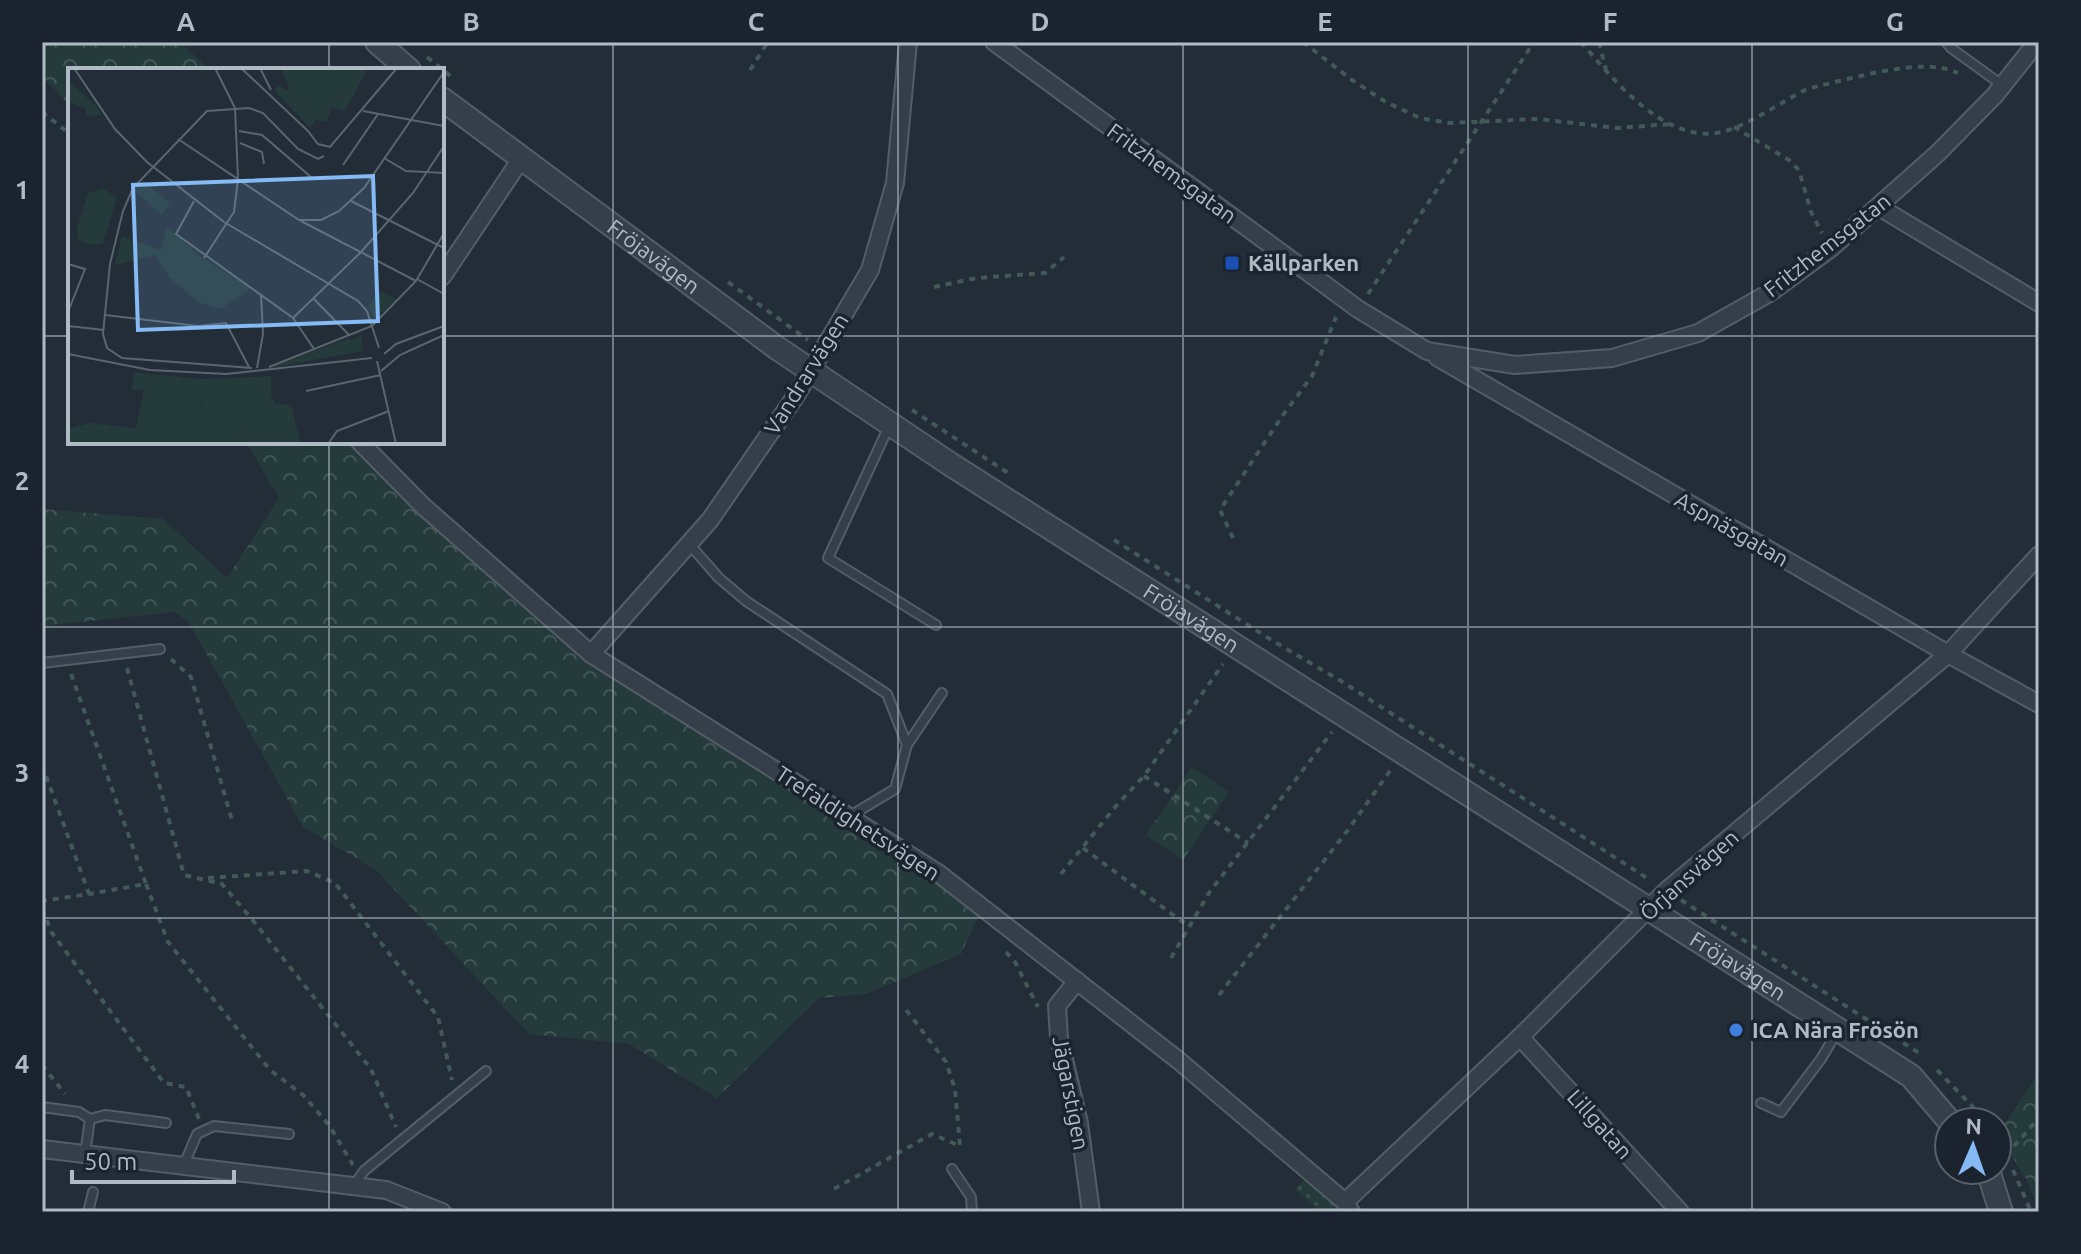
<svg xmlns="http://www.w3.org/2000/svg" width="2081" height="1254" viewBox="0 0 2081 1254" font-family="Ubuntu,sans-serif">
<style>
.grass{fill:url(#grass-dots)}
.forest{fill:url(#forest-crowns)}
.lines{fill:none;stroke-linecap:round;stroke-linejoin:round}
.service-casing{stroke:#535d67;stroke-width:12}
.minor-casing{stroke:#535d67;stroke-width:20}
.tertiary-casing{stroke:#535d67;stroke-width:26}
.path{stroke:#435859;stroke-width:4;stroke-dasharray:6 6;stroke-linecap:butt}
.service{stroke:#353f49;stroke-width:8}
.minor{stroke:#353f49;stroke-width:16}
.tertiary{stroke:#353f49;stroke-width:22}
.grid{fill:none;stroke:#b0bac5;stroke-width:2;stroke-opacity:0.55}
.transit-dot{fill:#1a4fb4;stroke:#1b242e;stroke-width:3}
.shop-dot{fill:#3f7fe0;stroke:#1b242e;stroke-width:3}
.labels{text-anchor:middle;stroke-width:7;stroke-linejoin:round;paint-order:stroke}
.street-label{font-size:22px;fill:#b0bac5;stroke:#1b242e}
.poi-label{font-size:22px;font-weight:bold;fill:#b0bac5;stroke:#1b242e;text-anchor:start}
.inset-road{fill:none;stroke:#5b6570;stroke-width:2}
.view{fill:#86baf4;fill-opacity:0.15;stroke:#86baf4;stroke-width:4}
.inset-edge{fill:none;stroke:#b0bac5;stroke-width:4}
.neatline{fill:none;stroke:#b0bac5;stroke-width:3}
.grid-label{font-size:26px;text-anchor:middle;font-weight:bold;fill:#b0bac5}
</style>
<defs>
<pattern id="grass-dots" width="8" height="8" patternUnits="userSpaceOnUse" patternTransform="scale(2)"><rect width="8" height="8" fill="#253b3b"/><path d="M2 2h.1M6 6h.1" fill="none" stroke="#425556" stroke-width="1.8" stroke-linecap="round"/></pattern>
<pattern id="forest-crowns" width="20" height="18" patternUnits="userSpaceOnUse" patternTransform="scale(2)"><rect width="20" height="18" fill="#253b3b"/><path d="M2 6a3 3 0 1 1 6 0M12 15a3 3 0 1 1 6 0" fill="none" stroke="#425556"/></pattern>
</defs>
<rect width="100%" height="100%" fill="#222d38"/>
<path class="grass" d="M1310 1174 1351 1212H1320L1295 1189Z"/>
<g class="forest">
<path d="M42 42H180L210 70H70V106L42 76Z"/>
<path d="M246 442H354L416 505 563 641 936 881 979 915 961 954 866 994 819 998 717 1098 629 1044 529 1034 375 869 303 827 188 621 174 612 42 626V509L163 519 227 578 279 498Z"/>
<path d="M1192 767 1229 792 1183 860 1146 835Z"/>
<path d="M2039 1073V1212L2027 1180 1998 1134Z"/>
</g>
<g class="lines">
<defs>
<g id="service">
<path d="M1946 42 1951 48 2002 85"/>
<path d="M890 424 828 558 936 625"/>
<path d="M689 544 719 578 746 601 887 694 907 745 895 789 850 816"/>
<path d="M42 663 160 649"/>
<path d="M907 745 942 693"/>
<path d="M1761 1103 1781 1112 1821 1059 1838 1030"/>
<path d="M42 1107 79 1112 90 1119 105 1115 166 1123"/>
<path d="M85 1154 90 1119"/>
<path d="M183 1167 197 1134 214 1126 289 1134"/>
<path d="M952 1169 971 1197 972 1212"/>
<path d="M354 1185 364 1171 486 1071"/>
<path d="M88 1212 93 1192"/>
</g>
<g id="minor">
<path d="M994 42 1358 309 1427 351 1515 365 1612 358 1698 333 1771 292 1830 249 1938 153 1995 95 2037 42"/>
<path d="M1879 207 2039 303"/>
<path d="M442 277 521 159"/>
<path d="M1437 357 1948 654 2039 704"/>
<path d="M360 442 423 506 591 654 938 873 1178 1060 1345 1202 1351 1212"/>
<path d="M591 654 710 520 797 394 870 270 895 183 908 42"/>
<path d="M1077 981 1057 1006 1059 1038 1079 1123 1091 1212"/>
<path d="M1520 1037 1680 1212"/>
<path d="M42 1149 386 1190 442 1212"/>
<path d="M1345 1202 1520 1037 1666 891 1948 654 2039 555"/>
</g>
<g id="tertiary">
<path d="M377 42 409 70"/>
<path id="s1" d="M442 99 777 348 950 464 1911 1076 1950 1122"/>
<path d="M1988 1170 2001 1212"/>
</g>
</defs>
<use href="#service" class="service-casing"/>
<use href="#minor" class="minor-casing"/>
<use href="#tertiary" class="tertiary-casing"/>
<g class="path">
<path d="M1303 42 1352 80 1386 102 1420 118 1449 123 1538 119 1617 128 1672 124"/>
<path d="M1581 42C1613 79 1665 145 1722 132 1745 127 1783 101 1805 90L1818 86C1856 78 1923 56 1958 73"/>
<path d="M1599 42 1606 70"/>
<path d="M427 57 454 79"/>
<path d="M750 70 766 45V42"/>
<path d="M42 112 70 134"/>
<path d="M1734 127 1789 160 1799 170 1811 212 1822 233"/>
<path d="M728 282 808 340"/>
<path d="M934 287 976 278 1045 273 1064 257"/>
<path d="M1368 294 1534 42"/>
<path d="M912 410 1008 473"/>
<path d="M1233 538 1220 510 1283 415 1312 376 1336 317"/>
<path d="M1114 540 1273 641 1341 681 1650 880"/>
<path d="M171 659 191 677 233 824"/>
<path d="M127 668 184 875 222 884 251 918 371 1069 396 1127"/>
<path d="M71 674 146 884 89 894"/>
<path d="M42 765 89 894 42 901"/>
<path d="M1144 776 1248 843"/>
<path d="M1083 848 1188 926"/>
<path d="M1061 874 1116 806 1144 776 1223 664"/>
<path d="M208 878 307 871 335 883 438 1017 452 1080"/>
<path d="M146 884 168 942 270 1070 303 1095 329 1125 353 1165"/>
<path d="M1681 900 1919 1053"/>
<path d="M42 909 52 933 164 1083 186 1087 199 1119"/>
<path d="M1006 952 1015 962 1038 1007"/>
<path d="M1171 958 1209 893 1332 732"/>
<path d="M1219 995 1348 830 1392 768"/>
<path d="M42 1065 65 1094"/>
<path d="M1937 1070 1973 1107 1983 1122"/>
<path d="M1997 1143 2005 1155"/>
<path d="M2006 1155 2039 1118"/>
<path d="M2013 1170 2031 1212"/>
<path d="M834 1189 932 1134 960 1146 955 1089 946 1062 904 1007"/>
</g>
<use href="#service" class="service"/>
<use href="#minor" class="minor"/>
<use href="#tertiary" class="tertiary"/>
</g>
<path class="grid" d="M329 42V70M613 42V1212M898 42V1212M1183 42V1212M1468 42V1212M1752 42V1212M42 336H70M442 336H2039M329 442V1212M42 627H2039M42 918H2039"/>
<rect class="transit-dot" x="1224" y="255" width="16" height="16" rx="4"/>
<circle class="shop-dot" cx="1736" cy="1030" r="8"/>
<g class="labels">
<g class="street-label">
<text transform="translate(1172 173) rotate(36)" y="8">Fritzhemsgatan</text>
<text transform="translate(1827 245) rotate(-38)" y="8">Fritzhemsgatan</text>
<text dy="8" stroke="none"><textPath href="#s1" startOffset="264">Fröjavägen</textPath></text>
<text transform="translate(806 374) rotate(-58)" y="8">Vandrarvägen</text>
<text transform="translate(1732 529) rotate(30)" y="8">Aspnäsgatan</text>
<text dy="8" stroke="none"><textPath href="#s1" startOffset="912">Fröjavägen</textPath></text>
<text transform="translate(858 823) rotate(33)" y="8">Trefaldighetsvägen</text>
<text transform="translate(1689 875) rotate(-42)" y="8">Örjansvägen</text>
<text dy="8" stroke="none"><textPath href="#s1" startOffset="1560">Fröjavägen</textPath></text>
<text transform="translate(1071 1093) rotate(79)" y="8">Jägarstigen</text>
<text transform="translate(1600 1124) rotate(48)" y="8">Lillgatan</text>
</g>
<g class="poi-label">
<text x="1248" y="271">Källparken</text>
<text x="1752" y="1038">ICA Nära Frösön</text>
</g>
</g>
<g transform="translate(68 68)">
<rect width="376" height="376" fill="#222d38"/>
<path d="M136 330 129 360 122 367 110 358 112 352 124 334Z" fill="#253b3b"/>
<path d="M213 0H300L277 43 264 40 258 54 248 52 242 60 207 23 210 17 219 23 221 19ZM0 12 27 37 34 47 17 48 19 41 0 34ZM75 112 102 135 94 147 66 122ZM99 158 132 188 182 219 180 223 152 241 130 234 103 211 87 187 47 197 54 168 93 182ZM310 222 329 231 307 251 300 240ZM293 266 295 283 201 300 282 270 283 273ZM66 304 132 311 203 308V328L208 336 223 337 233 376H0V361L22 355 68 360 76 321 64 323ZM136 330 129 360 122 366 110 358 112 352 124 335Z" fill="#253b3b" fill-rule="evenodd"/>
<path d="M35 121 49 129 35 176 21 177 10 171 9 161 20 125Z" fill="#253b3b"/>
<path class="inset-road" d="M6 0 47 61 79 94 156 154 290 233 299 243 311 280M173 0 241 64M192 0 203 22M295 43 376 58M171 63 194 67 243 109M240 63 250 76 262 79 329 0M110 71 231 152H253L271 143 296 120 376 4M172 75 194 84 196 96M316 90 338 103 376 105M275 97 310 46M126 133 108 166 225 250 246 281M283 133 376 180M233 153 348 213M136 190 166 144 170 111 167 40 147 0M0 196 17 201 0 244M349 211 376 226M245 230 281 267M37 247 130 258 158 255 181 299M225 250 293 184 345 125 376 78M0 258 36 262M0 286 82 302 158 306 304 290M316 286 328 276 376 258M309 293 328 376M201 299 304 258 348 213 376 165M184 300 54 290 39 280 35 266 42 196 55 143 65 120 139 43 181 40 195 45 230 81 250 91 256 88M189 300 195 266 193 226M313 303 332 287 376 267M238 323 313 307M260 376 269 363 321 343"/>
<path class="view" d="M305 108 310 253 70 262 65 117Z"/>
<rect width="376" height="376" class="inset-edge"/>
</g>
<rect width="2081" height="1254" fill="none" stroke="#1b242e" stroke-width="88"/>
<g transform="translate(1973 1146) rotate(2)"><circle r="38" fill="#1b242e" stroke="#57606a" stroke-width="2"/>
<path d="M0-6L14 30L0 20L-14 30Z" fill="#86baf4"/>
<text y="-12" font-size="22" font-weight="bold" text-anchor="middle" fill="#b0bac5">N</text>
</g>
<path d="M72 1170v12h162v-12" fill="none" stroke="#b0bac5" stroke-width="4"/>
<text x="84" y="1170" font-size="24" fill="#b0bac5" stroke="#1b242e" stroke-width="6" paint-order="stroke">50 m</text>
<rect x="44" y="44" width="1993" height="1166" class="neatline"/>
<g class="grid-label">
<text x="186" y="31">A</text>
<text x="471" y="31">B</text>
<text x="756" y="31">C</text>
<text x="1040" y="31">D</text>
<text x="1325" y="31">E</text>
<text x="1610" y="31">F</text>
<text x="1895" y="31">G</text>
<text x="22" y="199">1</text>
<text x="22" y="490">2</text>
<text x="22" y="782">3</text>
<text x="22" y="1073">4</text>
</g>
</svg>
